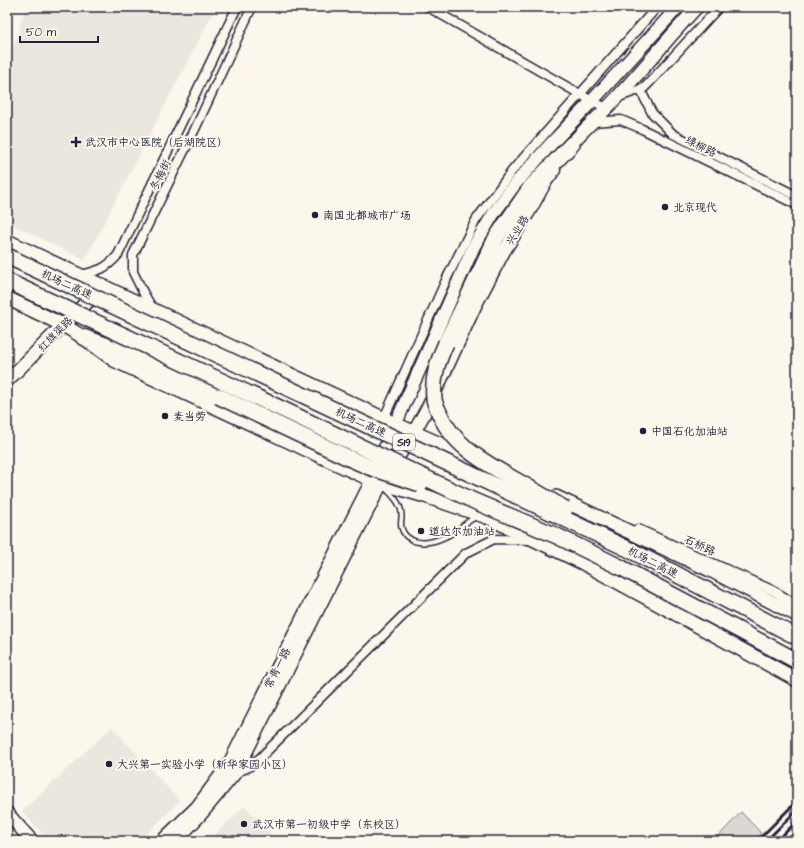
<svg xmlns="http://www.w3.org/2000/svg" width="804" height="848" viewBox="0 0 804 848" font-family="'Architects Daughter','LXGW WenKai TC',sans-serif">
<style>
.built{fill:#ebe7df}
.green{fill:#dbd8d3;stroke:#7e7d87}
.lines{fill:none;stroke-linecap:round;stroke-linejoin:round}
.lane-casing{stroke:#22223b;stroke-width:7}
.street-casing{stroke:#22223b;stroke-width:11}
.secondary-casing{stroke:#22223b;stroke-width:15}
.primary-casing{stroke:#22223b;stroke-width:16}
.highway-casing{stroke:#22223b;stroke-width:18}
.lane{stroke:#fbf7ec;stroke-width:4}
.street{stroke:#fbf7ec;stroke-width:8}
.secondary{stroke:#fbf7ec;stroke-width:12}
.primary{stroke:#fbf7ec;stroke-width:13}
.highway{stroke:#fbf7ec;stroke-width:15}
.rail{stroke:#22223b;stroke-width:3}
.highway-bridge-casing{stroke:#22223b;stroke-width:18;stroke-linecap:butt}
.highway-bridge{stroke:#fbf7ec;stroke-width:15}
.poi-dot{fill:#22223b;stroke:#fbf7ec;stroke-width:1.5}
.labels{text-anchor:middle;stroke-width:4;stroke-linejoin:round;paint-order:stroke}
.shield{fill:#fbf7ec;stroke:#636270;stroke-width:1}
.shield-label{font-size:10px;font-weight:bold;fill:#22223b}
.poi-label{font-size:11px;fill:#22223b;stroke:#fbf7ec;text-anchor:start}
.street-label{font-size:11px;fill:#22223b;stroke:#fbf7ec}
</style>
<rect width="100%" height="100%" fill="#fbf7ec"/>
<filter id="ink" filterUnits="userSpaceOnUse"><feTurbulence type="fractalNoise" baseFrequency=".025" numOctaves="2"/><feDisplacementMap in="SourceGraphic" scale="8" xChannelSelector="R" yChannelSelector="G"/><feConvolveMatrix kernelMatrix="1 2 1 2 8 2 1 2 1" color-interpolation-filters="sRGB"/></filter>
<g filter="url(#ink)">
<g class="built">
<path d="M27 7H216L85 260 7 222V63L20 29 21 20Z"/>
<path d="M112 727 180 801 140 841H49L22 811Z"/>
<path d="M245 806 278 841H208Z"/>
</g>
<path class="green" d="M741 812 761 833 753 841H714Z"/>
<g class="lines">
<defs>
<path id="lane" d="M385 488C391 494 397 499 400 507 405 519 396 524 406 536 409 538 411 540 414 541 430 546 447 537 460 528 465 524 471 518 478 517"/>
<g id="street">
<path d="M428 7 592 101 607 108"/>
<path d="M640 89 652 113 673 134 797 196"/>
<path d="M619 97 644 88 649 83 719 7"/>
<path d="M592 122 621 120 642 129 797 205"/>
<path d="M81 275C98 271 106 269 118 255L237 7"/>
<path d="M153 309 144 294 133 272V255L196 127 252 7"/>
<path d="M384 418 447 278 476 220 512 171 657 7"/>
<path d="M638 529 774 591 797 605"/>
<path d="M236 772 247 768 259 759 466 553 494 539 530 540"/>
</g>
<g id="secondary">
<path d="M566 151C581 130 602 115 619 95 646 66 670 36 697 7"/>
<path d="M7 381 63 325"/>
<path d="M7 813 32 841"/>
<path d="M162 841 197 807 229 764 372 480 385 448 474 246 494 213 515 184 549 146 592 101 678 7"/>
<path d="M176 841 202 813 236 772 381 484 414 432 429 405 447 367 475 306 504 251 530 210 546 181 554 170"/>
</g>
<g id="primary">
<path d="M7 241 395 424 476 460"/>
<path d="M7 298 63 325 83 337 114 360 372 480 425 496 487 517 583 563 797 680"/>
<path d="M69 320 99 290"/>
<path d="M556 497 712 571 797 615"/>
</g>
<g id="highway">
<path d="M83 337 117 349 218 396"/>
<path d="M446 343 496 238 531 187 572 144"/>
</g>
</defs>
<use href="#lane" class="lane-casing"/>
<use href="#street" class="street-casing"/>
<use href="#secondary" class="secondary-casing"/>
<use href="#primary" class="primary-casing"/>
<use href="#highway" class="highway-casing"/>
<use href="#lane" class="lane"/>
<use href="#street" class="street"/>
<use href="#secondary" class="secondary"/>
<use href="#primary" class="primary"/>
<use href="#highway" class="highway"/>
<g class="rail">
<path d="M757 841 797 801"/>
<path d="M766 841 797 810"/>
<path d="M777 841 797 821"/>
<path d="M793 841 797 837"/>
</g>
<defs>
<g id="highway-bridge">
<path d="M7 256 456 467 630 550 797 637"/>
<path d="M7 281 286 411 474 501 557 536 620 567 797 661"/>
<path d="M446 343C438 361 432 377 434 398 434 402 436 406 438 410 451 444 482 461 512 478 530 488 547 498 565 509"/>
<path d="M218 396 353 460 369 467 420 484"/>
</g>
</defs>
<use href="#highway-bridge" class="highway-bridge-casing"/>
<use href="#highway-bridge" class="highway-bridge"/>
</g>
</g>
<g class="poi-dot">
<path d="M74 136h4v4h4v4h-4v4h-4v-4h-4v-4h4z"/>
<circle cx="665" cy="207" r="4"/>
<circle cx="315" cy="215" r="4"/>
<circle cx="165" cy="416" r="4"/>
<circle cx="643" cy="431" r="4"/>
<circle cx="421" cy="531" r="4"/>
<circle cx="109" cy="764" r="4"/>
<circle cx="244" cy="824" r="4"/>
</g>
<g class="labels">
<rect class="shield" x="393" y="434" width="22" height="16" rx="3"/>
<g class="shield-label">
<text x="404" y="446">S19</text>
</g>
<g class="poi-label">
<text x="85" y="146">武汉市中心医院（后湖院区）</text>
<text x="673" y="211">北京现代</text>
<text x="323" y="219">南国北都城市广场</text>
<text x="173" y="420">麦当劳</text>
<text x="651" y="435">中国石化加油站</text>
<text x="429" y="535">道达尔加油站</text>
<text x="117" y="768">大兴第一实验小学（新华家园小区）</text>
<text x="252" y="828">武汉市第一初级中学（东校区）</text>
</g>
<g class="street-label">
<text transform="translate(701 146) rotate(26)" y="4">绿柳路</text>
<text transform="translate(160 175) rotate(-64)" y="4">冬梅街</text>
<text transform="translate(517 230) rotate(-58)" y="4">兴业路</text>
<text transform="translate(67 284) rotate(25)" y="4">机场二高速</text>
<text transform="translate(55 334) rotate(-45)" y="4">红旗渠路</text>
<text transform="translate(361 422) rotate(25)" y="4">机场二高速</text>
<text transform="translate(700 545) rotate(25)" y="4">石桥路</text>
<text transform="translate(653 562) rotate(27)" y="4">机场二高速</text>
<text transform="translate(277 668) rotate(-63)" y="4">常青一路</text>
</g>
</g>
<rect width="804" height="848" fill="none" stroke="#fbf7ec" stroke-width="24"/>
<rect x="12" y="12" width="780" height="824" fill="none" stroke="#22223b" stroke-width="1.5" filter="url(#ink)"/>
<path d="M20 36v6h78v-6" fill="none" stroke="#22223b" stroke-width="2"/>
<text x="26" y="36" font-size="12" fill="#22223b" stroke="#fbf7ec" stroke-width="3" paint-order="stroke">50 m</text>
</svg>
